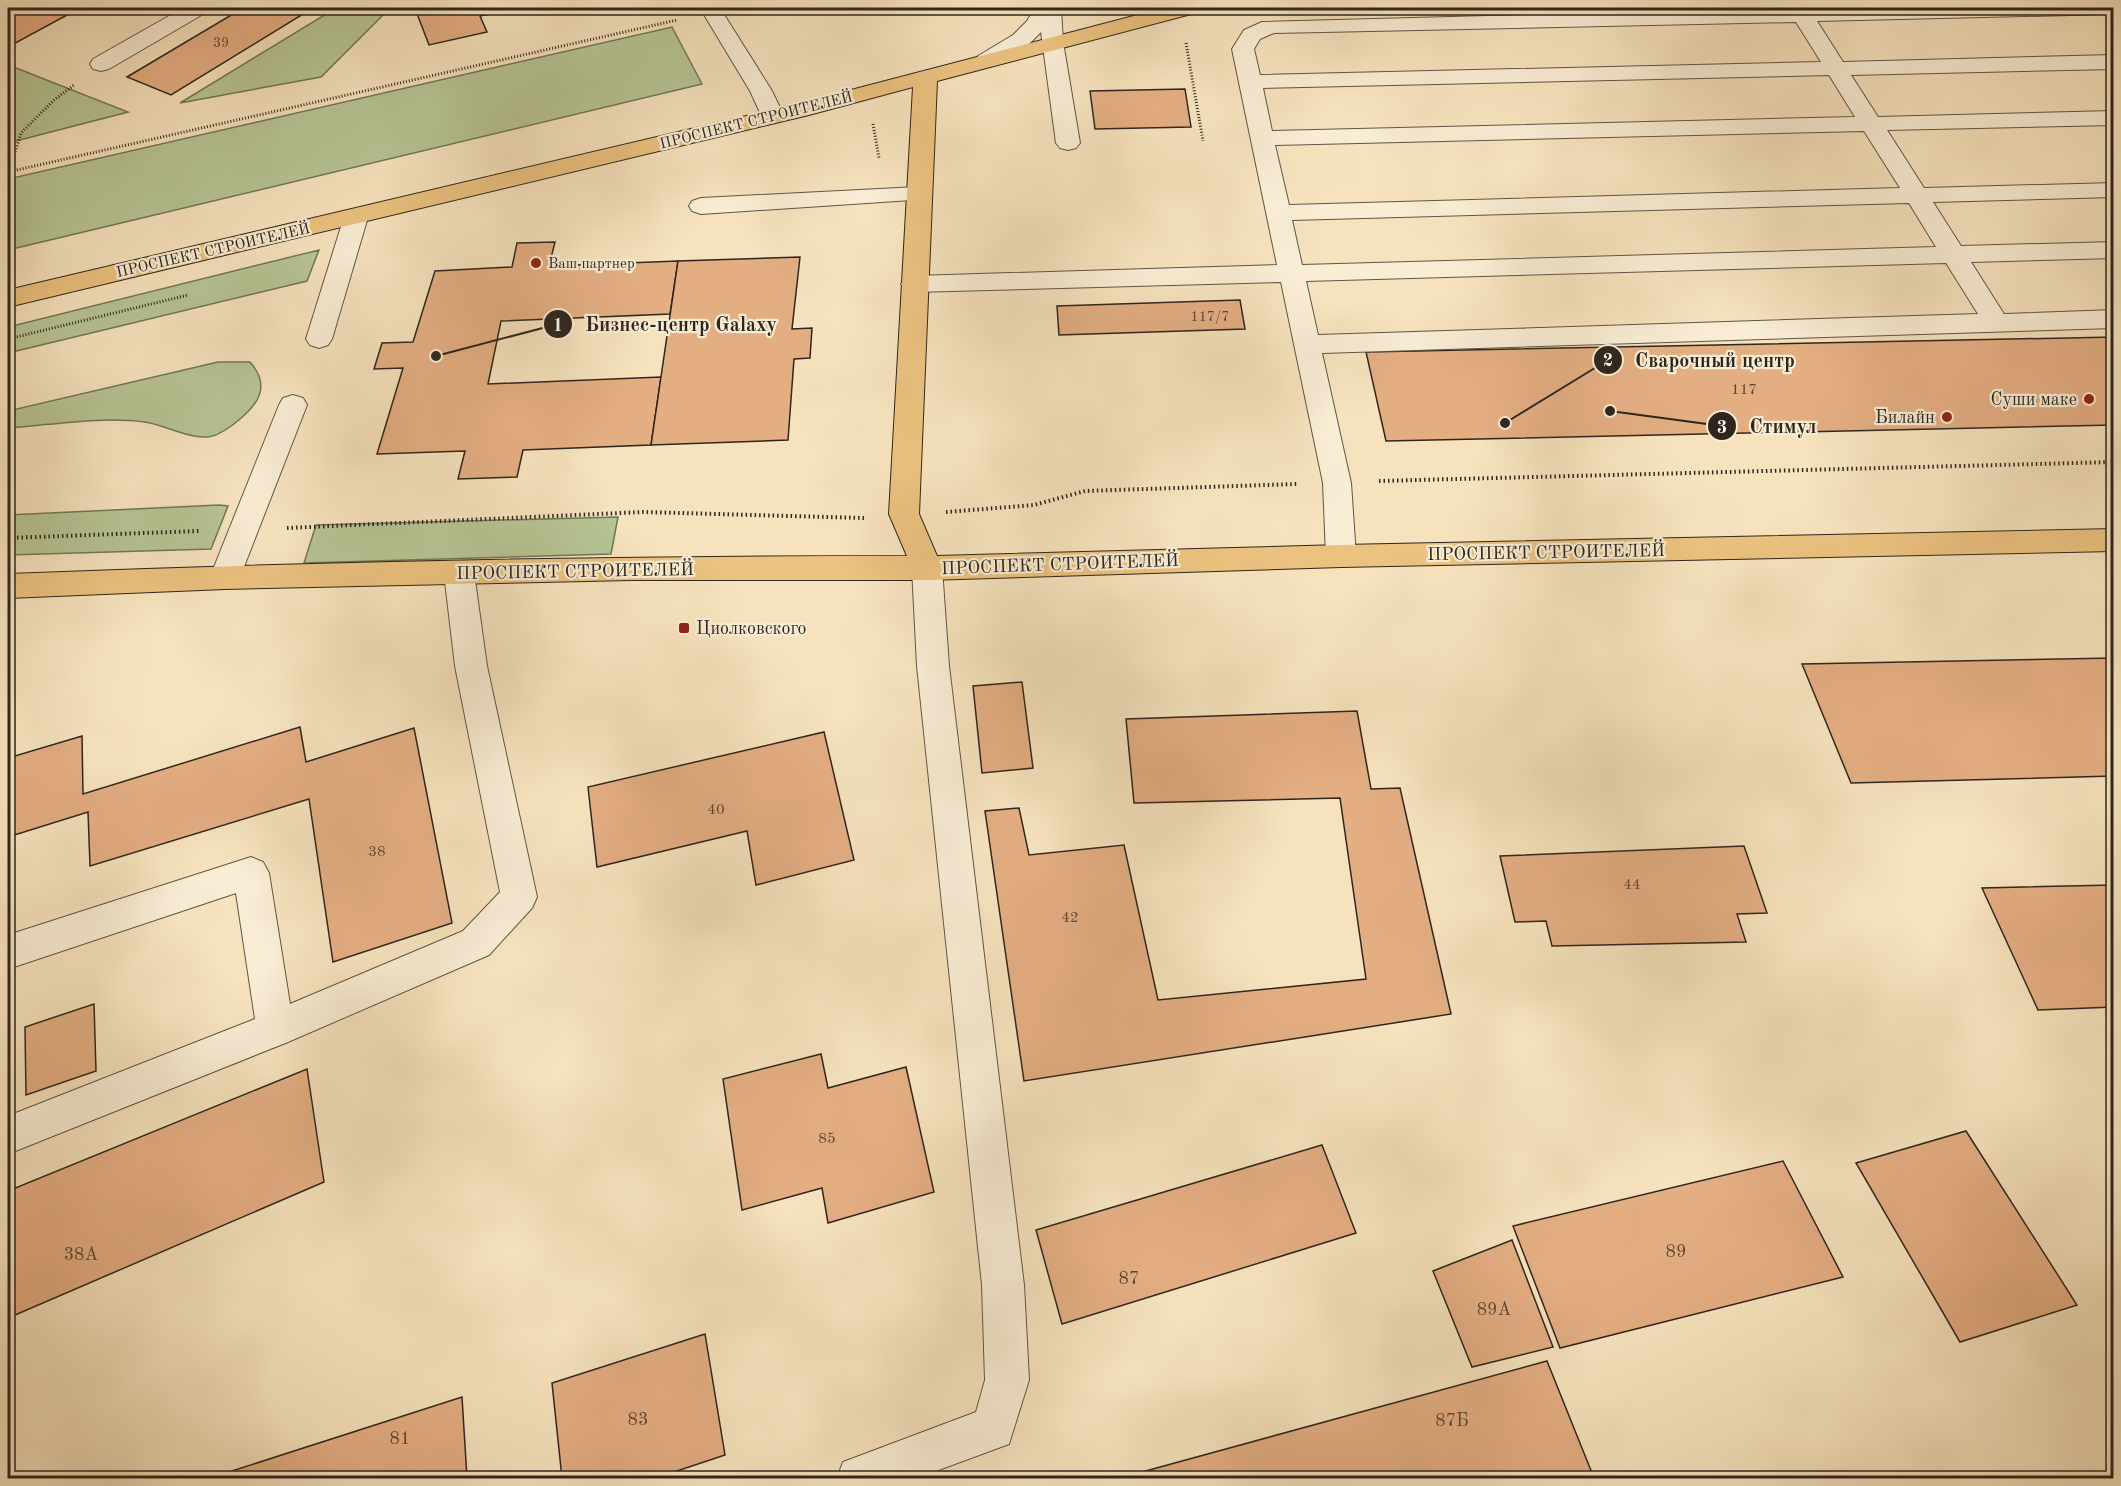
<svg xmlns="http://www.w3.org/2000/svg" width="2121" height="1486" viewBox="0 0 2121 1486" font-family="'Old Standard TT',serif">
<style>
.green{fill:#b7c595;stroke:#727659;stroke-width:1.5}
.building{fill:#e4ae83;stroke:#2e261d;stroke-width:1.5}
.lines{fill:none;stroke-linecap:round;stroke-linejoin:round}
.minor-casing{stroke:#605545;stroke-width:2}
.major-casing{stroke:#2e261d;stroke-width:2}
.path-far1{stroke:#2e261d;stroke-width:3;stroke-dasharray:1 2;stroke-linecap:butt}
.path{stroke:#2e261d;stroke-width:4;stroke-dasharray:1.5 3;stroke-linecap:butt}
.minor{fill:#f9edd5;fill-rule:evenodd}
.major{fill:#ebc27f;fill-rule:evenodd}
.poi-dot{fill:#8f2418;stroke:#f9edd5;stroke-width:2}
.labels{text-anchor:middle;stroke-width:4.5;stroke-linejoin:round;paint-order:stroke}
.far-number-label{font-size:14px;fill:#5c4836}
.far-street-label{font-size:15px;fill:#2e261d;stroke:#f9edd5}
.far-poi-label{font-size:15px;fill:#2e261d;stroke:#f9edd5;text-anchor:start}
.number-label{font-size:15px;fill:#5c4836}
.poi-label{font-size:18px;fill:#2e261d;stroke:#f9edd5;text-anchor:end}
.street-label{font-size:18px;fill:#2e261d;stroke:#f9edd5}
.near-number-label{font-size:18px;fill:#5c4836}
.leader{fill:none;stroke:#2e261d;stroke-width:2}
.callout-dot{fill:#2e261d;stroke:#f9edd5;stroke-width:2}
.mark-label{font-size:18px;text-anchor:middle;font-weight:bold;fill:#fff}
.callout-label{font-size:20px;text-anchor:middle;font-weight:bold;fill:#2e261d;stroke:#f9edd5;stroke-width:4.5;stroke-linejoin:round;paint-order:stroke}
</style>
<rect width="100%" height="100%" fill="#f6e3be"/>
<filter id="stains"><feTurbulence type="fractalNoise" baseFrequency=".00333" numOctaves="4"/><feColorMatrix values="0 0 0 0 .2 0 0 0 0 .09 0 0 0 0 .02 0 0 0 .5 -.17"/></filter>
<radialGradient id="worn" r=".72"><stop offset=".6" stop-color="#630" stop-opacity="0"/><stop offset="1" stop-color="#630" stop-opacity=".3"/></radialGradient>
<g class="green">
<path d="M336 8H390L321 77 180 103Z"/>
<path d="M672 27 702 84 8 250V179Z"/>
<path d="M11 66 128 112 8 143V68Z"/>
<path d="M319 250 307 281 8 353V327Z"/>
<path d="M218 362H250C258 371 264 383 259 396 253 411 223 436 207 437 186 438 165 425 145 422 100 416 52 425 8 428V411Z"/>
<path d="M219 505 228 506 211 549 8 555V515Z"/>
<path d="M618 517 611 554 304 563 316 525Z"/>
</g>
<g class="building">
<path d="M8 8H80L8 47Z"/>
<path d="M243 8H313L171 95 127 77Z"/>
<path d="M430 8H520L480 16 487 32 429 45 416 11Z"/>
<path d="M1185 89 1191 127 1095 129 1090 91Z"/>
<path d="M555 242 549 266 678 261 670 314 501 321 488 384 661 377 651 445 523 450 517 477 458 479 465 451 377 454 403 368 374 369 382 343 413 342 435 271 512 267 517 243Z"/>
<path d="M800 257 792 329 812 328 810 358 794 359 788 440 651 445 678 261Z"/>
<path d="M1240 300 1245 329 1059 335 1057 306Z"/>
<path d="M2114 337V425L1386 441 1366 352Z"/>
<path d="M2114 658V776L1851 783 1802 664Z"/>
<path d="M1022 682 1033 768 982 773 973 686Z"/>
<path d="M1357 711 1371 789 1400 788 1451 1014 1024 1081 985 811 1019 808 1029 855 1124 845 1158 1000 1366 979 1340 798 1134 803 1126 719Z"/>
<path d="M300 727 306 762 414 728 452 923 333 962 309 799 90 866 88 812 8 837V758L82 736 83 794Z"/>
<path d="M824 732 854 860 756 885 747 831 597 867 588 787Z"/>
<path d="M1744 846 1767 913 1737 914 1746 942 1552 946 1546 921 1515 922 1500 856Z"/>
<path d="M2114 885V1007L2038 1010 1982 888Z"/>
<path d="M94 1004 96 1071 26 1095 25 1027Z"/>
<path d="M821 1054 828 1088 906 1067 934 1192 828 1223 822 1188 742 1210 723 1079Z"/>
<path d="M307 1069 324 1182 8 1318V1191Z"/>
<path d="M1966 1131 2077 1305 1960 1342 1856 1163Z"/>
<path d="M1322 1145 1356 1233 1062 1324 1036 1230Z"/>
<path d="M1783 1161 1843 1277 1560 1348 1513 1226Z"/>
<path d="M1512 1240 1553 1347 1472 1367 1433 1271Z"/>
<path d="M705 1334 725 1455 656 1478H562L552 1383Z"/>
<path d="M1547 1361 1594 1478H1120Z"/>
<path d="M462 1397 467 1478H210Z"/>
</g>
<g class="lines">
<defs>
<g id="minor">
<path d="M183 8H208L205 13 109 69 101 71 93 69 90 64 93 59Z"/>
<path d="M700 8H720L772 91 784 116 780 121 772 123 764 121 750 91Z"/>
<path d="M1035 8H1061L1063 42 1080 143 1076 148 1068 150 1060 148 1056 143 1041 32C1027 47 1000 71 978 66L975 61 978 56 1013 35 1027 21Z"/>
<path d="M1121 8H1177L1180 12 1177 17C1161 20 1140 16 1124 13Z"/>
<path d="M1788 8H2114V14H2111L1817 21 1843 62 2114 55V69L1851 75 1878 117 2114 111V125L1887 130 1924 188 2114 183V197L1933 202 1961 246 2114 242V258L1971 262 2004 314 2114 310V328L1322 353 1351 483 1356 556 1352 564 1341 567 1330 564 1326 556 1323 483 1281 282 914 292 905 290 901 284 905 278 914 276 1277 265 1232 49 1244 30 1262 22ZM1796 22 1821 62 1260 75 1254 49 1260 39 1274 33ZM1829 75 1855 117 1272 131 1263 88ZM1864 131 1900 188 1289 205 1275 145ZM1909 203 1936 247 1302 265 1292 220ZM1946 263 1978 314 1318 335 1306 281Z"/>
<path d="M918 187 927 189 930 194 927 199 701 214 692 211 689 206 692 201 701 198Z"/>
<path d="M356 209 365 212 368 217 332 339 328 345 319 348 310 345 306 339 344 217 347 212Z"/>
<path d="M293 395 303 398 307 405 240 577 236 585 225 589 214 585 210 577 279 405 283 398Z"/>
<path d="M927 556 938 560 942 568 949 666 1024 1285 1029 1380 1009 1444 917 1478H837L843 1462 976 1412 985 1380 982 1285 917 666 912 568 916 560Z"/>
<path d="M459 561 470 565 474 573 487 666 537 897 532 908 489 955 288 1042 8 1154V1116L255 1019 236 893 8 969V935L251 857 263 862 269 873 290 1004 463 931 500 892 455 666 444 573 448 565Z"/>
</g>
<path id="major" d="M1164 8H1198L1195 13 937 81 919 514 937 556 1341 545 2114 529V551L1341 567 927 580H632L225 589 8 598V574C308 562 607 556 907 556L889 514 913 87 809 115 8 307V290L805 102Z"/>
</defs>
<use href="#minor" class="minor-casing"/>
<use href="#major" class="major-casing"/>
<g class="path-far1">
<path d="M1186 43 1203 141"/>
<path d="M873 124 879 158"/>
<path d="M8 172 677 20"/>
<path d="M9 172 21 133 54 100 74 85"/>
<path d="M8 339 188 295"/>
</g>
<g class="path">
<path d="M1379 481 2114 462"/>
<path d="M946 512 1034 505 1085 491 1297 484"/>
<path d="M287 528 643 512 864 518"/>
<path d="M8 538 199 531"/>
</g>
<use href="#minor" class="minor"/>
<use href="#major" class="major"/>
</g>
<g class="poi-dot">
<circle cx="536" cy="263" r="6"/>
<circle cx="2089" cy="399" r="6"/>
<circle cx="1947" cy="417" r="6"/>
<rect x="678" y="622" width="12" height="12" rx="3"/>
</g>
<g class="labels">
<g class="far-number-label">
<text x="221" y="47">39</text>
<text x="1210" y="321">117/7</text>
</g>
<g class="far-street-label">
<text transform="translate(756 120) rotate(-14)" y="5">ПРОСПЕКТ СТРОИТЕЛЕЙ</text>
<text transform="translate(213 250) rotate(-13)" y="5">ПРОСПЕКТ СТРОИТЕЛЕЙ</text>
</g>
<g class="far-poi-label">
<text x="548" y="268">Ваш партнер</text>
</g>
<g class="number-label">
<text x="1744" y="394">117</text>
<text x="716" y="814">40</text>
<text x="377" y="856">38</text>
<text x="1632" y="889">44</text>
<text x="1070" y="922">42</text>
<text x="827" y="1143">85</text>
</g>
<g class="poi-label">
<text x="2077" y="405">Суши маке</text>
<text x="1935" y="423">Билайн</text>
<text x="696" y="634" text-anchor="start">Циолковского</text>
</g>
<g class="street-label">
<text transform="translate(1546 552) rotate(-1)" y="6">ПРОСПЕКТ СТРОИТЕЛЕЙ</text>
<text transform="translate(1060 564) rotate(-2)" y="6">ПРОСПЕКТ СТРОИТЕЛЕЙ</text>
<text transform="translate(575 571) rotate(-1)" y="6">ПРОСПЕКТ СТРОИТЕЛЕЙ</text>
</g>
<g class="near-number-label">
<text x="1676" y="1257">89</text>
<text x="81" y="1260">38А</text>
<text x="1129" y="1284">87</text>
<text x="1494" y="1315">89А</text>
<text x="638" y="1425">83</text>
<text x="1452" y="1426">87Б</text>
<text x="400" y="1444">81</text>
</g>
</g>
<path class="leader" d="M436 356L558 324M1505 423L1608 360M1610 411L1722 426"/>
<g class="callout-dot">
<circle cx="436" cy="356" r="6"/>
<circle cx="1505" cy="423" r="6"/>
<circle cx="1610" cy="411" r="6"/>
<circle cx="558" cy="324" r="15"/>
<circle cx="1608" cy="360" r="15"/>
<circle cx="1722" cy="426" r="15"/>
</g>
<g class="mark-label">
<text x="558" y="331">1</text>
<text x="1608" y="366">2</text>
<text x="1722" y="433">3</text>
</g>
<g class="callout-label">
<text x="681" y="331">Бизнес-центр Galaxy</text>
<text x="1715" y="367">Сварочный центр</text>
<text x="1783" y="433">Стимул</text>
</g>
<rect width="2121" height="1486" fill="none" stroke="#f6e3be" stroke-width="30"/>
<rect x="9" y="9" width="2103" height="1468" fill="none" stroke="#2e261d" stroke-width="3"/>
<rect x="15" y="15" width="2091" height="1456" fill="none" stroke="#2e261d" stroke-width="1.5"/>
<rect width="100%" height="100%" filter="url(#stains)"/>
<rect width="100%" height="100%" fill="url(#worn)"/>
</svg>
